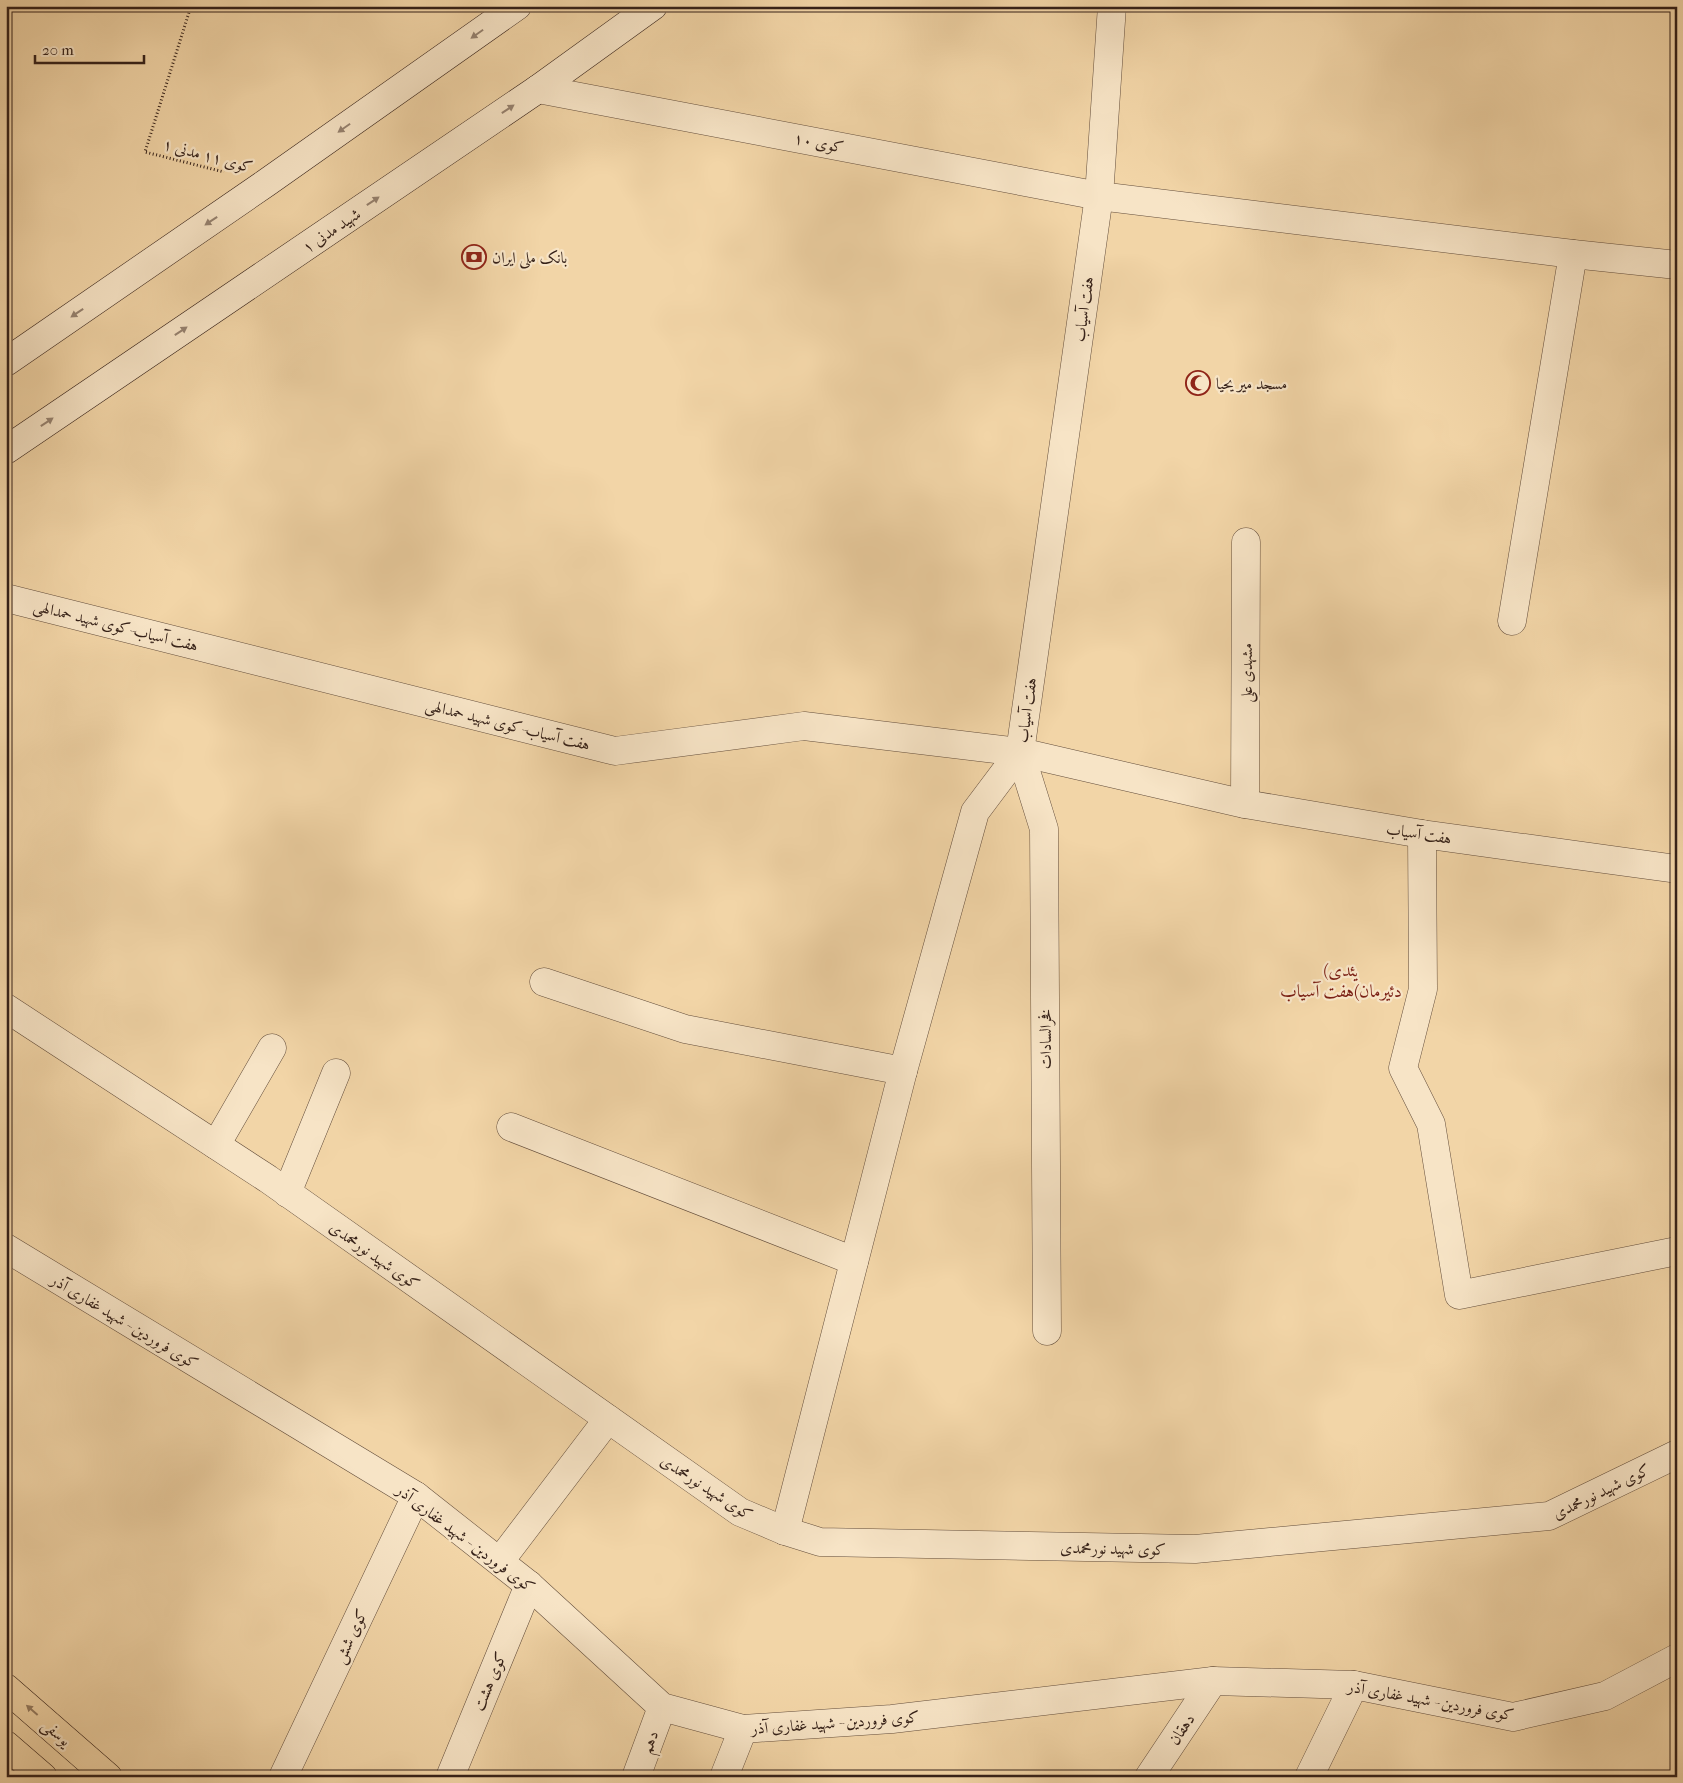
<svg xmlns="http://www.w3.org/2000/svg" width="1683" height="1783" viewBox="0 0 1683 1783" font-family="'IM FELL French Canon',Amiri,serif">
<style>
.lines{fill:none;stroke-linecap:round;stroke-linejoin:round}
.minor-casing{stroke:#644e3c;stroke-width:29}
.tertiary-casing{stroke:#644e3c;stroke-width:29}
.secondary-casing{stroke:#352119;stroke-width:29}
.primary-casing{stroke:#352119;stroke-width:29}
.path{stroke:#352119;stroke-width:3;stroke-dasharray:1 2.5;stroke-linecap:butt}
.minor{stroke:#f7e4c6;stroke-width:28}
.tertiary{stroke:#f7e4c6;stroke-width:28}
.secondary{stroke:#f7e4c6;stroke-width:28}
.primary{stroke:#f2d5a7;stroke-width:28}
.oneway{fill:#968270}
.oneway2{fill:#947b60}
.labels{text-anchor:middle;stroke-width:4.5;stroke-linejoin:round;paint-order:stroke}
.street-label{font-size:16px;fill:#352119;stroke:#f7e4c6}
.poi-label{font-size:16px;fill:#352119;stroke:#f7e4c6;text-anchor:start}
.neighbourhood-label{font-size:18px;fill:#7a1f14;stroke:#f7e4c6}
</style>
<rect width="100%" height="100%" fill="#f2d5a7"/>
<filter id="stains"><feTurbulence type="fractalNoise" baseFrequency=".004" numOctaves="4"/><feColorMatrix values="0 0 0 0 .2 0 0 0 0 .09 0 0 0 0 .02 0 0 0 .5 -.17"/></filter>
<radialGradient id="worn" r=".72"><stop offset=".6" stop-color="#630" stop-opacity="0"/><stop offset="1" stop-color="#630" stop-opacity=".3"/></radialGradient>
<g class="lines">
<defs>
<g id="minor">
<path d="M538 89 1099 196 1573 254 1677 265"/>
<path d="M1512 621 1573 254"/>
<path d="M1020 752 1044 829 1047 1331"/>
<path d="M1245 804 1246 542"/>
<path d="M1422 834 1423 989 1403 1068 1431 1124 1459 1295 1677 1251"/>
<path d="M544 982 685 1029 903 1071"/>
<path d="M511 1127 854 1261"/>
<path d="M216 1145 272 1048"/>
<path d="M287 1193 336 1073"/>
<path d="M785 1531 903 1071 975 812 1020 752"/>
<path d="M500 1561 608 1419"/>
<path d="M283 1777 416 1496"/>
<path d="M450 1777 529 1585"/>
<path d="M636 1777 662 1707"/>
<path d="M724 1777 743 1729"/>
<path d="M1149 1777 1213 1681"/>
<path d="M1309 1777 1354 1685"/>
</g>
<g id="tertiary">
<path d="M6 598 615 751 804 726 1020 752 1245 804 1422 834 1677 869"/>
<path d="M1020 752 1099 196 1112 6"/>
<path d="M6 1008 268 1179 740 1512 785 1531 820 1542 1195 1549 1549 1516 1677 1454"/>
<path d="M6 1248 416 1496 529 1585 662 1707 743 1729 892 1719 1213 1681 1354 1685 1513 1717 1605 1696 1677 1658"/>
</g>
<g id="secondary">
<path d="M6 362 266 183 517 6"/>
<path d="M6 450 538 89 653 6"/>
</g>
<g id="primary">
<path d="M6 1688 108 1777"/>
<path d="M6 1745 43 1777"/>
</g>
</defs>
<use href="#minor" class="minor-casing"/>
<use href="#tertiary" class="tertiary-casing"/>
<use href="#secondary" class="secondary-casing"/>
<use href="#primary" class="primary-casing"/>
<path class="path" d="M191 6 145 152 224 172"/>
<use href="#minor" class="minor"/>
<use href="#tertiary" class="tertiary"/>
<use href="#secondary" class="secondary"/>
<use href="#primary" class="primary"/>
</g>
<defs><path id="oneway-solid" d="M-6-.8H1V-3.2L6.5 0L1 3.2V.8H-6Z" transform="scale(1.25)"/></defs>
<g class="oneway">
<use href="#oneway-solid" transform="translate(477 34) rotate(145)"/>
<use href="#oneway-solid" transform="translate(508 109) rotate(-34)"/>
<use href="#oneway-solid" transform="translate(344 128) rotate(145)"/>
<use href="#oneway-solid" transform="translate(373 201) rotate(-34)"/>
<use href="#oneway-solid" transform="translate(211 221) rotate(146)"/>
<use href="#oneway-solid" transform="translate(77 313) rotate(146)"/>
<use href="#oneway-solid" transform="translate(181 331) rotate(-34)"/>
<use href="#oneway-solid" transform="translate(47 422) rotate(-34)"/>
</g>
<use class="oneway2" href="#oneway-solid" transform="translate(32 1710) rotate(-139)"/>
<defs>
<symbol id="bank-ring" viewBox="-11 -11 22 22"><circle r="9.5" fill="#f7e4c6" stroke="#8f2418" stroke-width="1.5"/><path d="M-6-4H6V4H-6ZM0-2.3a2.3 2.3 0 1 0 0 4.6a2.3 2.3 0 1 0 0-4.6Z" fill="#8f2418"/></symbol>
<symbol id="mosque-ring" viewBox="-11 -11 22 22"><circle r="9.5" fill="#f7e4c6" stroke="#8f2418" stroke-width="1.5"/><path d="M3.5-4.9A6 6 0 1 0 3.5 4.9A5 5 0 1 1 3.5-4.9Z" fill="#8f2418"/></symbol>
</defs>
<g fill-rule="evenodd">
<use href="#bank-ring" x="460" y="243" width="28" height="28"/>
<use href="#mosque-ring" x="1184" y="369" width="28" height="28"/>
</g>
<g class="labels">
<g class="street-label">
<text transform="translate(819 142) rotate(11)" y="6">کوی ۱۰</text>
<text transform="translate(208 155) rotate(15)" y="6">کوی ۱۱ مدنی ۱</text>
<text transform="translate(331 230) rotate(-34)" y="6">شهید مدنی ۱</text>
<text transform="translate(1083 309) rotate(-82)" y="6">هفت آسیاب</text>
<text transform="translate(116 625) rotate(14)" y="6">هفت آسیاب-کوی شهید حمدالهی</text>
<text transform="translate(1246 673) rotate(-90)" y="6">مشهدی علی</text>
<text transform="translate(1026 710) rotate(-82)" y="6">هفت آسیاب</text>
<text transform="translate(508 724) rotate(14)" y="6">هفت آسیاب-کوی شهید حمدالهی</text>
<text transform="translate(1419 833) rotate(9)" y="6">هفت آسیاب</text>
<text transform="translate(1045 1039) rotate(-90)" y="6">فخرالسادات</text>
<text transform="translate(375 1255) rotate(35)" y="6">کوی شهید نورمحمدی</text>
<text transform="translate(125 1321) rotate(31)" y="6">کوی فروردین - شهید غفاری آذر</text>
<text transform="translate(707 1487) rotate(33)" y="6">کوی شهید نورمحمدی</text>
<text transform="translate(1601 1491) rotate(-26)" y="6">کوی شهید نورمحمدی</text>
<text transform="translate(466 1538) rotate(37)" y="6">کوی فروردین - شهید غفاری آذر</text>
<text transform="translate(1113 1548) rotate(1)" y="6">کوی شهید نورمحمدی</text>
<text transform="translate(350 1636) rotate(-65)" y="6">کوی شش</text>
<text transform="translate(489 1681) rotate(-67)" y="6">کوی هشت</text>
<text transform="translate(1431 1700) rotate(10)" y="6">کوی فروردین - شهید غفاری آذر</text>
<text transform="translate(835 1722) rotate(-4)" y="6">کوی فروردین - شهید غفاری آذر</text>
<text transform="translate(1181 1729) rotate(-56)" y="6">دهقان</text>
<text transform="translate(57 1732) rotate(41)" y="6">یوسفی</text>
<text transform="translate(649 1742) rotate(-70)" y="6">دهم</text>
</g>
<g class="poi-label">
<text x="492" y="263">بانک ملی ایران</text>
<text x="1216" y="389">مسجد میر یحیا</text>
</g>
<g class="neighbourhood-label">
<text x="1341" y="976">(یئدی<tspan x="1341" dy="21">دئیرمان)هفت آسیاب</tspan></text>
</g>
</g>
<rect width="1683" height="1783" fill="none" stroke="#f2d5a7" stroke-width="25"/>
<rect x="8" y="8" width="1668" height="1768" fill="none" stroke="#352119" stroke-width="2.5"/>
<rect x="12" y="12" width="1658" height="1758" fill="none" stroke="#352119"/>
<path d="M35 55v8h109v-8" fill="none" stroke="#352119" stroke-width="2.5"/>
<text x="42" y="55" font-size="15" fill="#352119" stroke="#f7e4c6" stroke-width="4" paint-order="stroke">20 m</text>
<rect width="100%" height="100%" filter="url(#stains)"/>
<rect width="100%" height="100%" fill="url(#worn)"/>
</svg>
